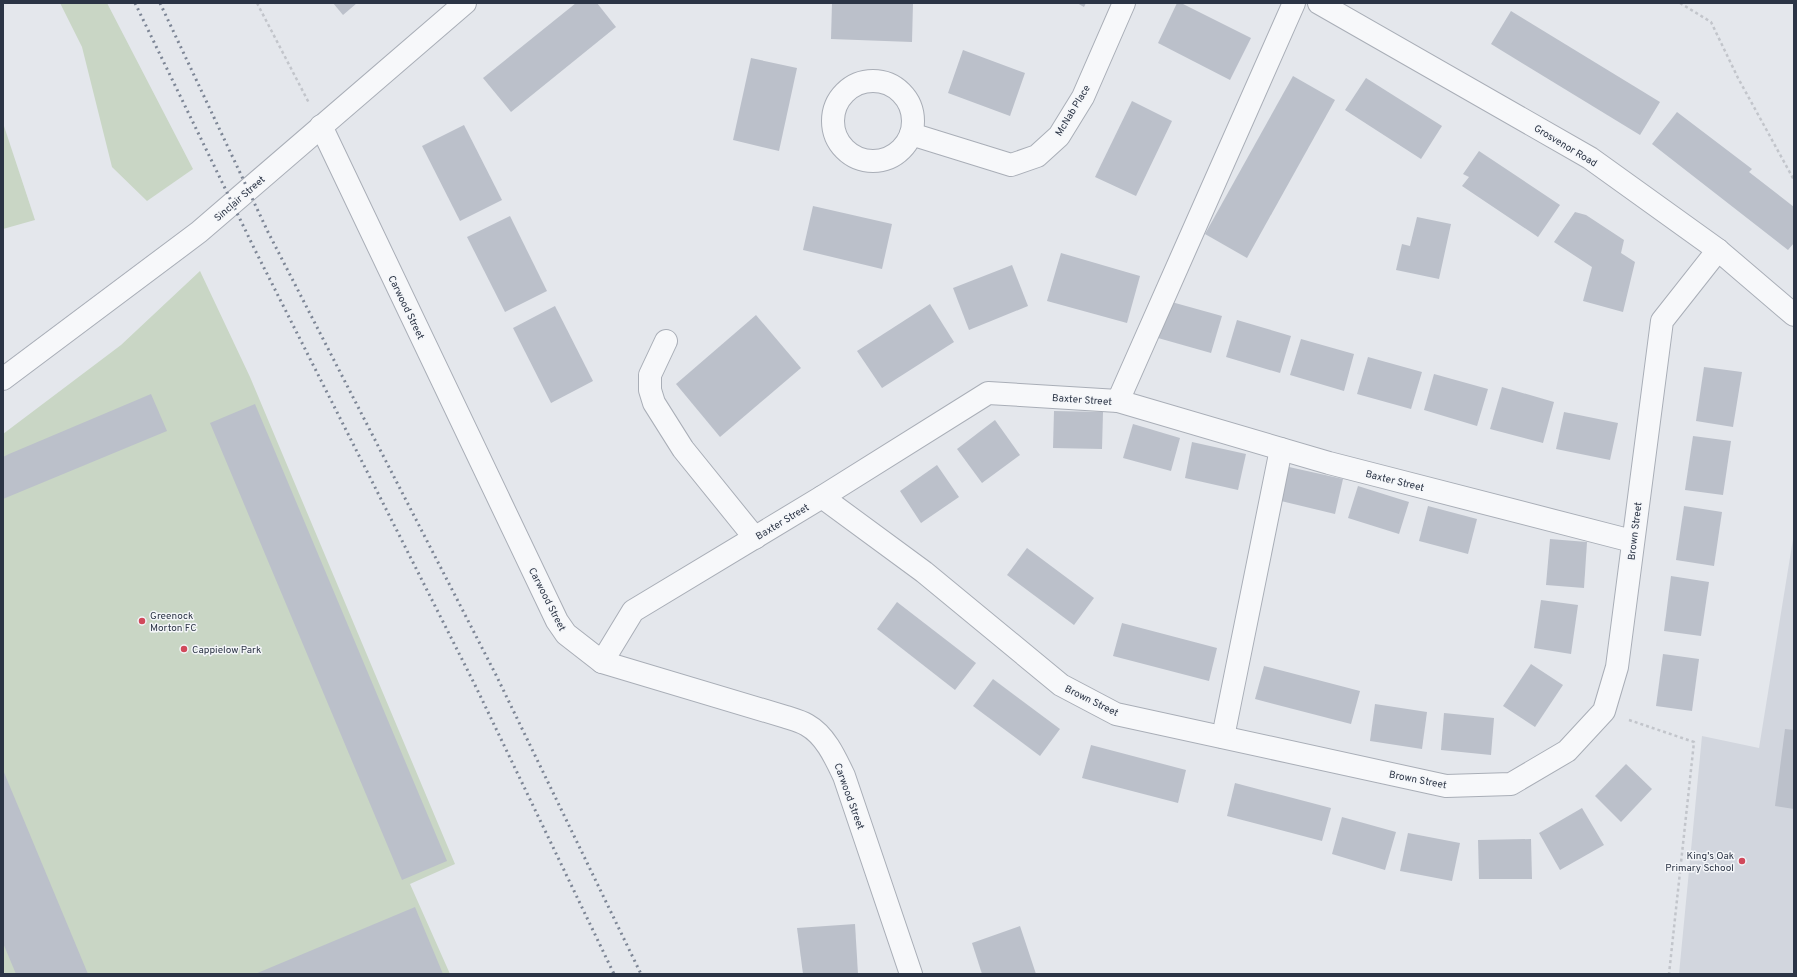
<svg xmlns="http://www.w3.org/2000/svg" width="1797" height="977" viewBox="0 0 1797 977" font-family="Overpass,sans-serif">
<style>
.built{fill:#d2d6de}
.green{fill:#c9d6c5}
.building{fill:#bbc0ca}
.lines{fill:none;stroke-linecap:round;stroke-linejoin:round}
.minor-casing{stroke:#a9aeb7;stroke-width:24}
.path{stroke:#c2c5cb;stroke-width:2.5;stroke-dasharray:3 3;stroke-linecap:butt}
.minor{stroke:#f7f8fa;stroke-width:22}
.rail{stroke:#7d8696;stroke-width:3;stroke-dasharray:2 4;stroke-linecap:butt}
.poi-dot{fill:#d1495b;stroke:#f4f6f9;stroke-width:1.5}
.labels{text-anchor:middle;stroke-width:3;stroke-linejoin:round;paint-order:stroke}
.street-label{font-size:10px;fill:#2b3445;stroke:#f4f6f9}
.poi-label{font-size:10px;fill:#2b3445;stroke:#f4f6f9;text-anchor:start}
</style>
<rect width="100%" height="100%" fill="#e4e7ec"/>
<path class="built" d="M1794 533V974H1679L1702 736 1759 748Z"/>
<g class="green">
<path d="M60 3H107L193 169 147 201 112 167 82 47Z"/>
<path d="M3 123 35 220 3 229Z"/>
<path d="M200 271 250 377 455 864 410 884 450 974H3V434L121 345Z"/>
</g>
<g class="building">
<path d="M333 3H357L343 15Z"/>
<path d="M576 3H597L616 27 511 112 483 78Z"/>
<path d="M832 3H913L912 42 831 39Z"/>
<path d="M1077 3H1086L1084 7Z"/>
<path d="M1177 3H1181L1251 38 1230 80 1158 43Z"/>
<path d="M1511 11 1660 102 1640 135 1491 44Z"/>
<path d="M963 50 1025 73 1010 116 948 93Z"/>
<path d="M751 58 797 68 779 151 733 140Z"/>
<path d="M1293 76 1335 100 1247 258 1205 234Z"/>
<path d="M1366 78 1442 126 1421 159 1345 110Z"/>
<path d="M1132 101 1172 121 1136 196 1095 177Z"/>
<path d="M1677 112 1752 169 1749 172 1794 207V243L1788 250 1652 144Z"/>
<path d="M464 125 502 200 460 221 422 146Z"/>
<path d="M1479 151 1560 205 1538 237 1462 186 1469 177 1463 174Z"/>
<path d="M813 206 892 224 882 269 803 250Z"/>
<path d="M1575 212 1586 215 1624 240 1621 253 1635 262 1623 312 1583 301 1592 267 1554 242Z"/>
<path d="M510 216 547 291 505 312 467 237Z"/>
<path d="M1417 217 1451 224 1439 279 1396 270 1402 244 1410 246Z"/>
<path d="M1061 253 1140 276 1127 323 1047 301Z"/>
<path d="M1012 265 1028 306 969 330 953 288Z"/>
<path d="M1168 301 1222 316 1211 353 1158 338Z"/>
<path d="M930 304 954 342 882 388 857 351Z"/>
<path d="M555 306 593 381 551 403 513 328Z"/>
<path d="M756 315 801 368 720 437 676 384Z"/>
<path d="M1237 320 1291 336 1280 373 1226 357Z"/>
<path d="M1301 339 1354 354 1344 391 1290 375Z"/>
<path d="M1368 357 1422 372 1411 409 1357 394Z"/>
<path d="M1704 367 1742 372 1733 427 1696 421Z"/>
<path d="M1434 374 1488 389 1477 426 1424 410Z"/>
<path d="M1502 387 1554 402 1543 443 1490 429Z"/>
<path d="M151 394 167 431 3 499V457L9 454Z"/>
<path d="M255 404 447 861 402 880 210 423Z"/>
<path d="M1054 411 1103 412 1102 449 1053 448Z"/>
<path d="M1564 412 1618 423 1610 460 1556 449Z"/>
<path d="M995 420 1020 455 982 483 957 449Z"/>
<path d="M1133 424 1180 438 1171 471 1123 458Z"/>
<path d="M1693 436 1731 441 1723 495 1685 490Z"/>
<path d="M1192 442 1246 454 1238 490 1185 478Z"/>
<path d="M937 465 959 497 921 523 900 491Z"/>
<path d="M1289 467 1343 479 1335 514 1281 501Z"/>
<path d="M1358 486 1409 502 1399 534 1348 518Z"/>
<path d="M1428 506 1477 519 1468 554 1419 541Z"/>
<path d="M1684 506 1722 512 1714 566 1676 560Z"/>
<path d="M1550 539 1587 542 1584 588 1546 585Z"/>
<path d="M1027 548 1094 598 1074 625 1007 575Z"/>
<path d="M1671 576 1709 582 1701 636 1664 631Z"/>
<path d="M1541 600 1578 605 1571 654 1534 648Z"/>
<path d="M897 602 976 663 955 690 877 629Z"/>
<path d="M1122 623 1217 648 1209 681 1113 656Z"/>
<path d="M1663 654 1699 659 1692 711 1656 706Z"/>
<path d="M1531 664 1563 685 1535 727 1503 706Z"/>
<path d="M1264 666 1360 691 1351 724 1255 699Z"/>
<path d="M993 679 1060 729 1040 756 973 706Z"/>
<path d="M1375 704 1427 712 1422 749 1370 741Z"/>
<path d="M1444 713 1494 718 1491 755 1441 750Z"/>
<path d="M1785 729 1794 730V809L1775 806Z"/>
<path d="M1091 745 1186 770 1178 803 1082 778Z"/>
<path d="M1626 764 1652 789 1621 822 1595 796Z"/>
<path d="M3 770 88 974H16L3 943Z"/>
<path d="M1235 783 1331 808 1322 841 1227 816Z"/>
<path d="M1582 808 1604 845 1560 870 1539 833Z"/>
<path d="M1342 817 1396 832 1385 870 1332 854Z"/>
<path d="M1408 833 1460 843 1452 881 1400 871Z"/>
<path d="M1531 839 1532 879H1479L1478 840Z"/>
<path d="M415 907 443 974H255Z"/>
<path d="M855 924 858 974H803L797 928Z"/>
<path d="M1020 926 1036 974H982L972 943Z"/>
</g>
<g class="lines">
<defs>
<g id="minor">
<path d="M1319 3 1590 158 1718 250 1794 315"/>
<circle cx="873" cy="121" r="40"/>
<path d="M321 126 557 621 566 634 602 662 786 717C792 719 800 721 807 725 825 735 835 757 844 776L911 974"/>
<path d="M911 134 1011 165 1037 156 1059 136 1083 97 1124 3"/>
<path d="M666 341 650 375V390L654 403 683 449 755 538"/>
<path d="M3 379 199 232 465 3"/>
<path d="M1118 401 1294 3"/>
<path d="M822 497 924 572 1061 685 1116 714 1446 786 1511 784 1567 751 1604 711 1617 667 1662 321 1718 250"/>
<path d="M602 662 633 611 822 497 988 393 1118 401 1329 463 1632 541"/>
<path d="M1223 737 1281 449"/>
</g>
</defs>
<use href="#minor" class="minor-casing"/>
<g class="path">
<path d="M257 3 309 103"/>
<path d="M1680 3 1711 22 1738 78 1794 180"/>
<path d="M1629 720 1694 742 1669 974"/>
</g>
<use href="#minor" class="minor"/>
<g class="rail">
<path d="M135 3 255 250 475 685 614 974"/>
<path d="M160 3 268 232 496 675 641 974"/>
</g>
</g>
<g class="poi-dot">
<circle cx="142" cy="621" r="4"/>
<circle cx="184" cy="649" r="4"/>
<circle cx="1742" cy="861" r="4"/>
</g>
<g class="labels">
<g class="street-label">
<text transform="translate(1072 110) rotate(-59)" y="4">McNab Place</text>
<text transform="translate(1566 145) rotate(31)" y="4">Grosvenor Road</text>
<text transform="translate(239 198) rotate(-41)" y="4">Sinclair Street</text>
<text transform="translate(407 307) rotate(64)" y="4">Carwood Street</text>
<text transform="translate(1082 399) rotate(4)" y="4">Baxter Street</text>
<text transform="translate(1395 480) rotate(14)" y="4">Baxter Street</text>
<text transform="translate(782 521) rotate(-31)" y="4">Baxter Street</text>
<text transform="translate(1634 531) rotate(-83)" y="4">Brown Street</text>
<text transform="translate(548 599) rotate(63)" y="4">Carwood Street</text>
<text transform="translate(1092 700) rotate(26)" y="4">Brown Street</text>
<text transform="translate(1418 779) rotate(11)" y="4">Brown Street</text>
<text transform="translate(850 796) rotate(70)" y="4">Carwood Street</text>
</g>
<g class="poi-label">
<text x="150" y="619">Greenock<tspan x="150" dy="12">Morton FC</tspan></text>
<text x="192" y="653">Cappielow Park</text>
<text x="1734" y="859" text-anchor="end">King's Oak<tspan x="1734" dy="12">Primary School</tspan></text>
</g>
</g>
<rect width="1797" height="977" fill="none" stroke="#2b3445" stroke-width="8"/>
</svg>
